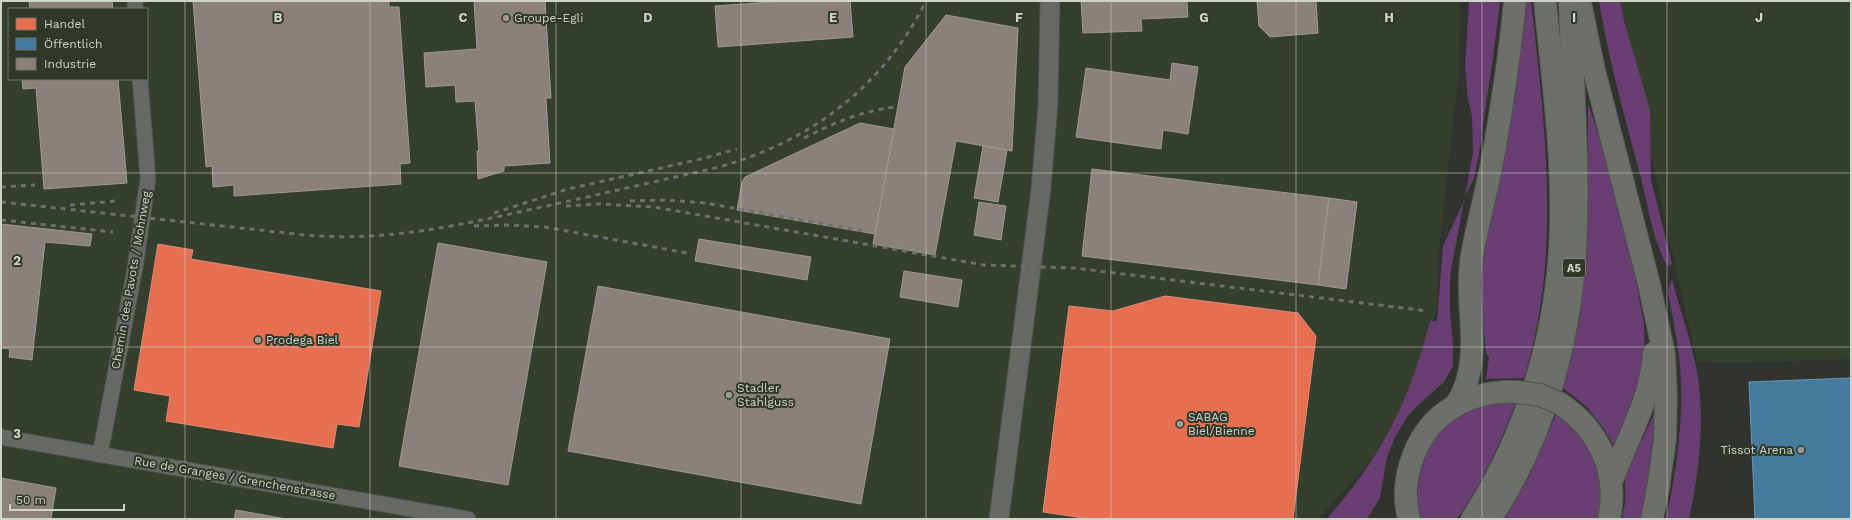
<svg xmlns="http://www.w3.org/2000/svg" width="1852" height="520" viewBox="0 0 1852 520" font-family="'Work Sans',sans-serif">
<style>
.built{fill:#353f2d;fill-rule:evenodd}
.green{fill:#693e72}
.shops{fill:#e76f51;stroke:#e08d76}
.public{fill:#457b9d;stroke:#6e96ab}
.industry{fill:#8a817c;stroke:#9f9a94}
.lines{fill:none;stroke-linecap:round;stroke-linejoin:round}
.minor-casing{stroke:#4d504b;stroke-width:17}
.major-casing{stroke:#4d504b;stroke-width:21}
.highway-casing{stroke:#4d504b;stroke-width:24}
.minor{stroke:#676965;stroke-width:15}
.major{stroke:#676964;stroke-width:19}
.highway{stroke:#6c6f6a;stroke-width:22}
.rail{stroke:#6d706c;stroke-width:3;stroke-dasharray:5 5;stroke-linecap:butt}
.highway-bridge-casing{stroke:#4d504b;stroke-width:24;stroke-linecap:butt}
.highway-bridge{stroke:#6c6f6a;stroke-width:22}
.grid{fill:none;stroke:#cfd4cb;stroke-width:1;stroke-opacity:0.55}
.poi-dot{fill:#989c94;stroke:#30382a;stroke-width:1.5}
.labels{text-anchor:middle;stroke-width:4;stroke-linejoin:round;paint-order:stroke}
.shield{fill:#30382a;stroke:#9fa59b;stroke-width:1}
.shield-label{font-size:11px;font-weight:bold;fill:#cfd4cb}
.poi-label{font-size:12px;fill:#cfd4cb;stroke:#30382a;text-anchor:start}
.street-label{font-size:12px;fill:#cfd4cb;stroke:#30382a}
.grid-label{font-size:13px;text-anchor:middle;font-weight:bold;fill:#cfd4cb;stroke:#30382a;stroke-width:4;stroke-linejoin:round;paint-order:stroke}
</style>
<rect width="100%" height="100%" fill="#31342e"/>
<g class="built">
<path d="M1 1H1460L1459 68 1439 253 1437 307 1410 397 1373 458 1318 519H1ZM9 9H147V79H9Z"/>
<path d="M1618 1H1851V359L1736 363 1697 362 1620 16Z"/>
</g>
<g class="green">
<path d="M1469 1H1500L1493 58 1481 137 1482 138 1474 178 1465 196 1473 153 1472 116 1468 99 1465 67Z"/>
<path d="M1522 1H1531C1545 126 1562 255 1524 378L1486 379 1489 357 1486 353 1481 302 1482 268Z"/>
<path d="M1599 1H1620L1624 21 1650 110 1651 180 1672 264 1668 266C1654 246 1648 206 1642 182 1626 122 1609 62 1599 1Z"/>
<path d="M1589 106 1607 161 1634 272 1644 324 1645 364 1642 380 1614 446 1605 430 1587 407 1563 388C1591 294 1588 203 1588 107Z"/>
<path d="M1464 201 1450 276V312L1453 346V366L1444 382 1417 406 1407 417 1395 437 1387 457 1380 498 1367 519H1327C1342 501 1357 483 1370 463 1399 419 1417 372 1430 321H1437L1443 246Z"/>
<path d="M1672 279C1679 307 1689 334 1695 362 1706 411 1700 470 1689 519H1666C1677 470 1684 417 1680 366 1678 341 1672 316 1668 291Z"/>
<path d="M1516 402C1501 443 1482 483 1457 519H1420C1410 468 1432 418 1486 405 1495 402 1506 403 1516 402Z"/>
<path d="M1656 410H1659L1644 519H1622L1625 503V476Z"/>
<path d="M1556 414 1568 422 1592 450 1603 487 1599 519H1505L1529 476Z"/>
</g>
<g class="shops">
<path d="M158 244 193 250 191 259 381 291 359 427 337 424 333 448 166 421 170 396 134 390Z"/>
<path d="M1165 296 1298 313 1316 336 1293 519H1090L1043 512 1069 306 1113 311Z"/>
</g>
<path class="public" d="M1851 378V519H1755L1749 382Z"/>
<g class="industry">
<path d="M29 1H112L113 9H30Z"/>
<path d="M193 1H389V7H399L410 163 400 164 401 184 234 196V185L213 187 212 166 206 167Z"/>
<path d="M474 1H545L551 98H546L550 163 504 166V171L478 179 477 151H479L475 101 456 102 455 85 426 87 424 53 477 49Z"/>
<path d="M785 1H850L853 37 718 47 715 6Z"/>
<path d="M1081 1H1187L1188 17 1141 19 1142 31 1083 33Z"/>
<path d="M1257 1H1316L1318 33 1270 37 1259 26Z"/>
<path d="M946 15 1018 28 1012 151 956 141 935 255 873 244 905 67Z"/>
<path d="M1172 63 1198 67 1188 134 1163 130 1161 149 1076 137 1086 68 1170 80Z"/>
<path d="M22 79H118L127 183 44 189 36 88 23 89Z"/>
<path d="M860 123 894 129 875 234 737 210 742 182 745 177Z"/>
<path d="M983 146 1007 150 998 202 974 198Z"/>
<path d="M1092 169 1329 198 1318 285 1082 256Z"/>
<path d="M1329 198 1357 202 1346 289 1318 285Z"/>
<path d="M979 202 1006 206 1001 240 974 235Z"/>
<path d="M1 224 92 234 90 246 45 242 32 360 9 357 10 349 1 348Z"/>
<path d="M699 239 811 257 807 280 695 261Z"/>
<path d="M438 243 547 262 508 485 399 466Z"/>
<path d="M904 271 962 280 958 307 900 297Z"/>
<path d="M598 286 890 339 861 504 568 451Z"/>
<path d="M1 478 56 488 51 519H1Z"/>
<path d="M236 510 286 519H234Z"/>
</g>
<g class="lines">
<defs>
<g id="minor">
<path d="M135 1V9"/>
<path d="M1 437 468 519"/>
<path d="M100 455 135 268 148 179 140 79"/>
</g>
<path id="major" d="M999 519 1041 189 1048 104 1050 1"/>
<g id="highway">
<path d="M1581 7 1594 70 1649 284 1664 354 1666 394 1665 440 1658 489 1652 519"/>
<path d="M1561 404C1600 431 1619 473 1609 519"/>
<path d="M1456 405C1486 359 1463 307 1472 255 1478 222 1487 190 1493 157 1502 106 1510 53 1515 1"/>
<path d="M1612 480C1628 437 1651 399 1654 353"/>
<path d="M1409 519C1398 478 1417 427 1455 406 1474 395 1496 391 1517 392"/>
<path d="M1472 519C1524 438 1554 345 1560 249 1565 166 1553 83 1545 1"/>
<path d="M1490 519C1543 440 1569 345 1575 252 1580 169 1572 84 1570 1"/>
</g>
</defs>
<use href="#minor" class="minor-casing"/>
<use href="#major" class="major-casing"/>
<use href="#highway" class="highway-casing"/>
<use href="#minor" class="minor"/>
<use href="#major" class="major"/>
<use href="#highway" class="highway"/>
<g class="rail">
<path d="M804 138C834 123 863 110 897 107"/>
<path d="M1 187 35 185"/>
<path d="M630 201 665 200 705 203 863 231"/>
<path d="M1 202 305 235C386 242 455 226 533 209 593 196 652 182 711 169 806 145 882 89 926 1"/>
<path d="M70 205 116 201"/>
<path d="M566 206 600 204 654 207 984 265 1074 268 1428 311"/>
<path d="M494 213 568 189 701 159 737 149"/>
<path d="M1 220 113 232"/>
<path d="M474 226 508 225 545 227 687 253"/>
</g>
<defs>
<path id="highway-bridge" d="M1517 392 1540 395 1561 404"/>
</defs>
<use href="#highway-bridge" class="highway-bridge-casing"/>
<use href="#highway-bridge" class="highway-bridge"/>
</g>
<path class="grid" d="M185 1V519M370 1V519M556 1V519M741 1V519M926 1V519M1111 1V519M1296 1V519M1482 1V519M1667 1V519M1 173H1851M1 347H1851"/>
<g class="poi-dot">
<circle cx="506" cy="18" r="4"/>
<circle cx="258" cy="340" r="4"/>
<circle cx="729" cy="395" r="4"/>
<circle cx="1180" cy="424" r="4"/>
<circle cx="1801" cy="450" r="4"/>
</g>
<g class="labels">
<rect class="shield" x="1563" y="259" width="22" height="18" rx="3"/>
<g class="shield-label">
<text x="1574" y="272">A5</text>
</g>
<g class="poi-label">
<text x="514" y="22">Groupe-Egli</text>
<text x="266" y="344">Prodega Biel</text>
<text x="737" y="392">Stadler<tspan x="737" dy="14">Stahlguss</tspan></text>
<text x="1188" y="421">SABAG<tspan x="1188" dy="14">Biel/Bienne</tspan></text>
<text x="1793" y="454" text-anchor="end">Tissot Arena</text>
</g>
<g class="street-label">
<text transform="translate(131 280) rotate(-80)" y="4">Chemin des Pavots / Mohnweg</text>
<text transform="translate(235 478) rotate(10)" y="4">Rue de Granges / Grenchenstrasse</text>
</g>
</g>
<g class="grid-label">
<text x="278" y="22">B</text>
<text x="463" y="22">C</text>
<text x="648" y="22">D</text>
<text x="833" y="22">E</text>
<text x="1019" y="22">F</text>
<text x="1204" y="22">G</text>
<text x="1389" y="22">H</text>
<text x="1574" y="22">I</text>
<text x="1759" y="22">J</text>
<text x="17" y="265">2</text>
<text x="17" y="438">3</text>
</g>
<rect width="1852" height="520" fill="none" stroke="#cfd4cb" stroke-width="4"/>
<rect x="8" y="8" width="140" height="72" fill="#30382a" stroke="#70766a"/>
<rect x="16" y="18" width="20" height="12" fill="#e76f51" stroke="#70766a"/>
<text x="44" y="28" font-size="12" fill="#cfd4cb">Handel</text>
<rect x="16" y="38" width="20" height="12" fill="#457b9d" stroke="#70766a"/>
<text x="44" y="48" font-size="12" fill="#cfd4cb">Öffentlich</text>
<rect x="16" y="58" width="20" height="12" fill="#8a817c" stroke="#70766a"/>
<text x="44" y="68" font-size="12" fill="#cfd4cb">Industrie</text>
<path d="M10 504v6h114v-6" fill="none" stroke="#cfd4cb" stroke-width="2"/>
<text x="16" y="504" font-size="12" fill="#cfd4cb" stroke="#30382a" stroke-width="3" paint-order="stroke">50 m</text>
</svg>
